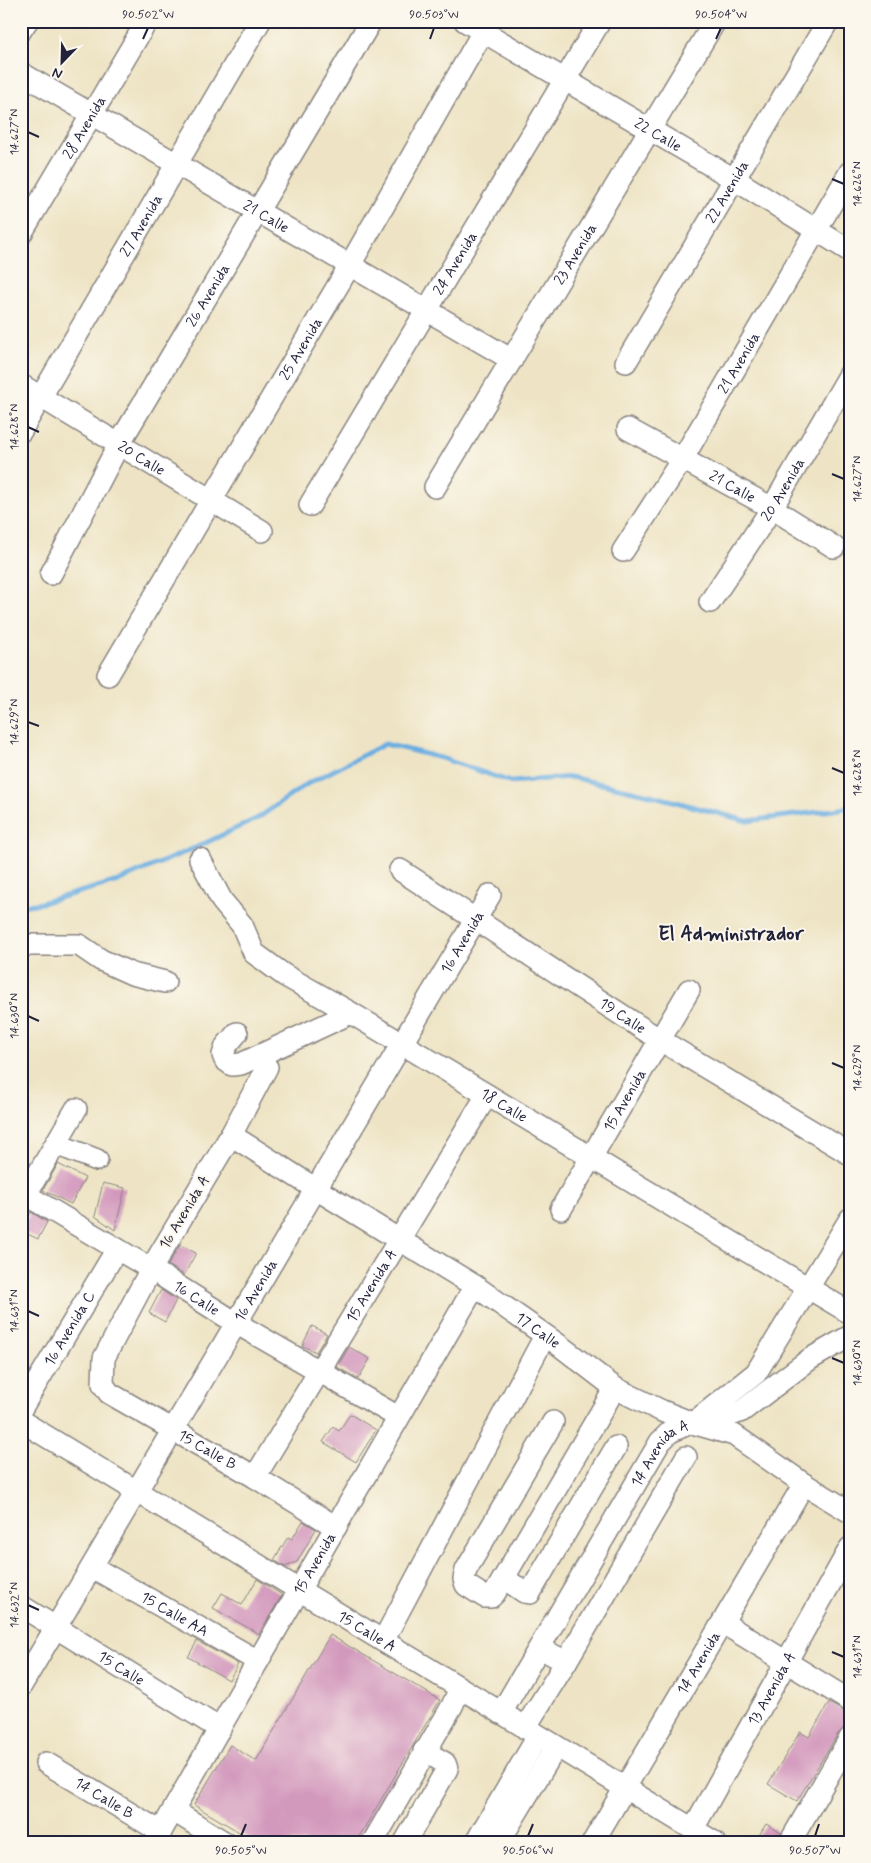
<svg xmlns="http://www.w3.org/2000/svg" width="871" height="1863" viewBox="0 0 871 1863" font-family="Mynerve,sans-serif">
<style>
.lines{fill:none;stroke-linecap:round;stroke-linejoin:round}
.stream{stroke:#6caee1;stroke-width:5}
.building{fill:#d399bd}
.minor-casing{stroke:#888380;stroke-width:24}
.minor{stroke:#fff;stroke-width:21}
.ticks{fill:none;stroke:#22223b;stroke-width:2}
.labels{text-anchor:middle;stroke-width:4;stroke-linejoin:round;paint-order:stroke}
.street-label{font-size:15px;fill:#22223b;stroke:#fbf7ec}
.district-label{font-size:20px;font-weight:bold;fill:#22223b;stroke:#fbf7ec}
.neatline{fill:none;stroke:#22223b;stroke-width:2}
.ticks-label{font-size:12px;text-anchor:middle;fill:#22223b}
</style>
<rect width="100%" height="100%" fill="#fbf7ec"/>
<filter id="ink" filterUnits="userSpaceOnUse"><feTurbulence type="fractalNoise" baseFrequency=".02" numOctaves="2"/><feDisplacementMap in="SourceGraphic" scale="10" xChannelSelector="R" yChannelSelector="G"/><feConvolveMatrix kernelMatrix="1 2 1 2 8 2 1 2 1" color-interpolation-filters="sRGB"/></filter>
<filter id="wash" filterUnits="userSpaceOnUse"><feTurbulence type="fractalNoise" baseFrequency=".0096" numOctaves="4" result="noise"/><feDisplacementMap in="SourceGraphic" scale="20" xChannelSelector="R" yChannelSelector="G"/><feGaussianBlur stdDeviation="1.12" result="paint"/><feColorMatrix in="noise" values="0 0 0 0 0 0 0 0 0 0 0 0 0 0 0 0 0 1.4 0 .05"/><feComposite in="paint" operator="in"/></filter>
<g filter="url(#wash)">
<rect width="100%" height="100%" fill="#eee4c5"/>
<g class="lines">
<path class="stream" d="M21 906 41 903 118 881 197 847 258 818 307 784 385 744 441 758 511 782 571 777 650 795 747 821 841 809 850 806"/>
</g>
<g id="blocks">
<g class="building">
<path d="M58 1164 85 1178 71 1204 43 1190Z"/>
<path d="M103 1183 125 1188 115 1230 95 1216Z"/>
<path d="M31 1212 47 1222 38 1239 21 1231Z"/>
<path d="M180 1245 196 1253 184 1275 168 1265Z"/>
<path d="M161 1290 176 1300 165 1322 149 1313Z"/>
<path d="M312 1326 327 1334 316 1352 302 1346Z"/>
<path d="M349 1347 370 1359 358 1379 337 1367Z"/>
<path d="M350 1414 376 1430 356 1462 323 1442 333 1427 339 1431Z"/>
<path d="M303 1521 316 1529 297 1562 285 1567 274 1560 288 1537 292 1539Z"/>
<path d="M257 1579 282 1595 259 1634 213 1608 222 1593 242 1605Z"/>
<path d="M330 1635 440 1700 356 1842H256L194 1805 230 1745 256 1761Z"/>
<path d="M197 1641 238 1664 229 1680 188 1657Z"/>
<path d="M829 1703 847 1713 850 1723 837 1735 797 1801 768 1784 800 1732 809 1737Z"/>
<path d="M766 1824 781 1833 778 1842H755Z"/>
</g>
</g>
</g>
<g filter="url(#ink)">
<use href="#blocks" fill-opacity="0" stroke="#888380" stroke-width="1"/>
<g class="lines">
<defs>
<g id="minor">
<path id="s1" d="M465 21 734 179 850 251"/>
<path d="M21 30 27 21"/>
<path id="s2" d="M21 73 512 360"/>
<path id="s3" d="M21 234 147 21"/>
<path id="s4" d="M626 362 828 21"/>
<path id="s5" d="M21 385 262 531"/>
<path id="s6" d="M628 429 772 508 834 547"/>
<path id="s7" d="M21 431 260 21"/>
<path id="s8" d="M435 487 715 21"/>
<path id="s9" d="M310 505 600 21"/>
<path id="s10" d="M623 551 683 458 850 172"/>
<path id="s11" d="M51 574 119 444 371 21"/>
<path id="s12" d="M710 602 772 508 850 374"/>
<path id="s13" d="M108 675 350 265 489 21"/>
<path id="s14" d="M200 859 222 901 242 925 254 953 284 975 351 1013 850 1313"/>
<path id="s15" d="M400 870 660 1040 850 1154"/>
<path d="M21 945H79L101 960 132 974 165 982"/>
<path d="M237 1033 226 1046 223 1055 225 1060 232 1065 241 1064 351 1013"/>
<path id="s16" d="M267 1067 231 1135 151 1269 104 1358 103 1384 109 1393 255 1477 336 1527"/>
<path id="s17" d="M231 1135 316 1189 475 1286 559 1345 615 1388 662 1411 692 1423 734 1435 804 1484 850 1512"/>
<path d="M56 1144 97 1160"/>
<path id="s18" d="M21 1192 151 1269 236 1323 398 1417"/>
<path d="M21 1203 76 1109"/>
<path id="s19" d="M561 1209 689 990"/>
<path id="s20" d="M21 1409 117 1249"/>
<path d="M697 1420 721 1419 742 1411 810 1359 850 1336"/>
<path id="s21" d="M21 1421 714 1842"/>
<path d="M553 1422 466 1570 464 1579 466 1585 485 1597H491L495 1593 615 1388"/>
<path id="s22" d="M255 1477 487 1095"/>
<path id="s23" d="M92 1567 258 1661"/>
<path d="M504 1578 524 1592 530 1593 616 1447"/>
<path id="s24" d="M21 1606 220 1729"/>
<path d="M723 1623 850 1701"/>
<path d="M383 1641 540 1345"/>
<path d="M540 1648 566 1662 686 1457"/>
<path id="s25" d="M21 1686 490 895"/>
<path id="s26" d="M501 1713 660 1442 670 1432 697 1420 756 1373 850 1219"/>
<path d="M525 1728 566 1662"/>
<path id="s27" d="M46 1763 161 1832"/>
<path d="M174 1811 224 1842"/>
<path id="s28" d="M693 1829 850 1548"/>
<path id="s29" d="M155 1842 258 1661 475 1286"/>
<path d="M373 1842 452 1706 460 1688"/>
<path d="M405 1842 447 1769 445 1763 424 1751"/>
<path d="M476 1842 538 1736"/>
<path d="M499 1842 556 1747"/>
<path id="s30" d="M593 1842 804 1484"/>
<path d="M790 1842 850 1738"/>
</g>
</defs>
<use href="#minor" class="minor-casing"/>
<use href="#minor" class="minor"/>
</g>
</g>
<path class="ticks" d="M143 39 148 28M430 39 434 28M716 39 721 28M28 132 39 137M832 179 844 184M28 427 39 432M832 474 844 479M28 722 39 726M832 768 844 773M28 1016 39 1021M832 1063 844 1068M28 1311 39 1316M832 1358 844 1363M28 1605 39 1610M832 1652 844 1657M241 1836 246 1824M528 1836 533 1824M815 1836 819 1824"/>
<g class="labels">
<g class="street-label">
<text dy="5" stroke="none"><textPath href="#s3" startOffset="124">28 Avenida</textPath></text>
<text dy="5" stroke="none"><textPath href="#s1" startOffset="224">22 Calle</textPath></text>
<text dy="5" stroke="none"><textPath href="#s4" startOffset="198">22 Avenida</textPath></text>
<text dy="5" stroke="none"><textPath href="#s2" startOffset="284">21 Calle</textPath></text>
<text dy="5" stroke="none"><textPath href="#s7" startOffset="238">27 Avenida</textPath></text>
<text dy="5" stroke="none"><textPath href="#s8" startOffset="272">23 Avenida</textPath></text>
<text dy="5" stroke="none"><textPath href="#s9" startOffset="282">24 Avenida</textPath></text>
<text dy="5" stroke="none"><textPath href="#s11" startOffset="320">26 Avenida</textPath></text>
<text dy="5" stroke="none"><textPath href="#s13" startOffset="379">25 Avenida</textPath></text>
<text dy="5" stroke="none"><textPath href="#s10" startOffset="221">21 Avenida</textPath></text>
<text dy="5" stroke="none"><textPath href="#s5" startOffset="141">20 Calle</textPath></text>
<text dy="5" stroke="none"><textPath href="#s6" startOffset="119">21 Calle</textPath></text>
<text dy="5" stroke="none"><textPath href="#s12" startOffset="134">20 Avenida</textPath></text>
<text dy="5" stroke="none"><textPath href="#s25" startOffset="865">16 Avenida</textPath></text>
<text dy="5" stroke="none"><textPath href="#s15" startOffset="266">19 Calle</textPath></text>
<text dy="5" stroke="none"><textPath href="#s19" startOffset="126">15 Avenida</textPath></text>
<text dy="5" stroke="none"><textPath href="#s14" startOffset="402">18 Calle</textPath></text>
<text transform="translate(184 1212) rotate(-59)" y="5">16 Avenida A</text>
<text dy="5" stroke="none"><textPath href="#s22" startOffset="224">15 Avenida A</textPath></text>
<text dy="5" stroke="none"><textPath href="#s25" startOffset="460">16 Avenida</textPath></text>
<text dy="5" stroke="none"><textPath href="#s18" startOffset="205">16 Calle</textPath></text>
<text dy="5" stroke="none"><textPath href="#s20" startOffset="94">16 Avenida C</textPath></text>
<text dy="5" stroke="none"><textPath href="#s17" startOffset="364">17 Calle</textPath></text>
<text dy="5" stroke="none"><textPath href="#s16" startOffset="484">15 Calle B</textPath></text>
<text dy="5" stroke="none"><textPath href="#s26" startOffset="306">14 Avenida A</textPath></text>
<text dy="5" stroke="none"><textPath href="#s29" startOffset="321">15 Avenida</textPath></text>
<text dy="5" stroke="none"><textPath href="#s23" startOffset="95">15 Calle AA</textPath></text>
<text dy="5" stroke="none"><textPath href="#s21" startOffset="405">15 Calle A</textPath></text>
<text dy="5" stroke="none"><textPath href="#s30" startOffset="208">14 Avenida</textPath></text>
<text dy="5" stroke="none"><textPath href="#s24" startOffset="118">15 Calle</textPath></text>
<text dy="5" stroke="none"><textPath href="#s28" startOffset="161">13 Avenida A</textPath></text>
<text dy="5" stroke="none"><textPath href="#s27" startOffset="68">14 Calle B</textPath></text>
</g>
<g class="district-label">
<text x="731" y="940">El Administrador</text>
</g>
</g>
<rect width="871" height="1863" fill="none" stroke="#fbf7ec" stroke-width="55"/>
<g transform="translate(62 62) rotate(203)" stroke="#fbf7ec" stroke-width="4" paint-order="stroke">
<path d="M0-4L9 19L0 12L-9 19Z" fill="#22223b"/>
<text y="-8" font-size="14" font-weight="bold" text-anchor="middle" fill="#22223b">N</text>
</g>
<rect x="28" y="28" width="816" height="1808" class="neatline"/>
<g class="ticks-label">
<text x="148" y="18">90.502°W</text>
<text x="434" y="18">90.503°W</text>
<text x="721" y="18">90.504°W</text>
<text transform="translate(14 132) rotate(-90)" y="4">14.627°N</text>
<text transform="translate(857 184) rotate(-90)" y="4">14.626°N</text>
<text transform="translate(14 427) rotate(-90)" y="4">14.628°N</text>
<text transform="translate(857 479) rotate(-90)" y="4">14.627°N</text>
<text transform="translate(14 722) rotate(-90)" y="4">14.629°N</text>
<text transform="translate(857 773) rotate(-90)" y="4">14.628°N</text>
<text transform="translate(14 1016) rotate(-90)" y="4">14.630°N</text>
<text transform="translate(857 1068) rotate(-90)" y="4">14.629°N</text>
<text transform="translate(14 1311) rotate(-90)" y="4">14.631°N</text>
<text transform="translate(857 1363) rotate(-90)" y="4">14.630°N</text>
<text transform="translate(14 1605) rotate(-90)" y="4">14.632°N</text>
<text transform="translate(857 1657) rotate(-90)" y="4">14.631°N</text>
<text x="241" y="1854">90.505°W</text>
<text x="528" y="1854">90.506°W</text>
<text x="815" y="1854">90.507°W</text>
</g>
</svg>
